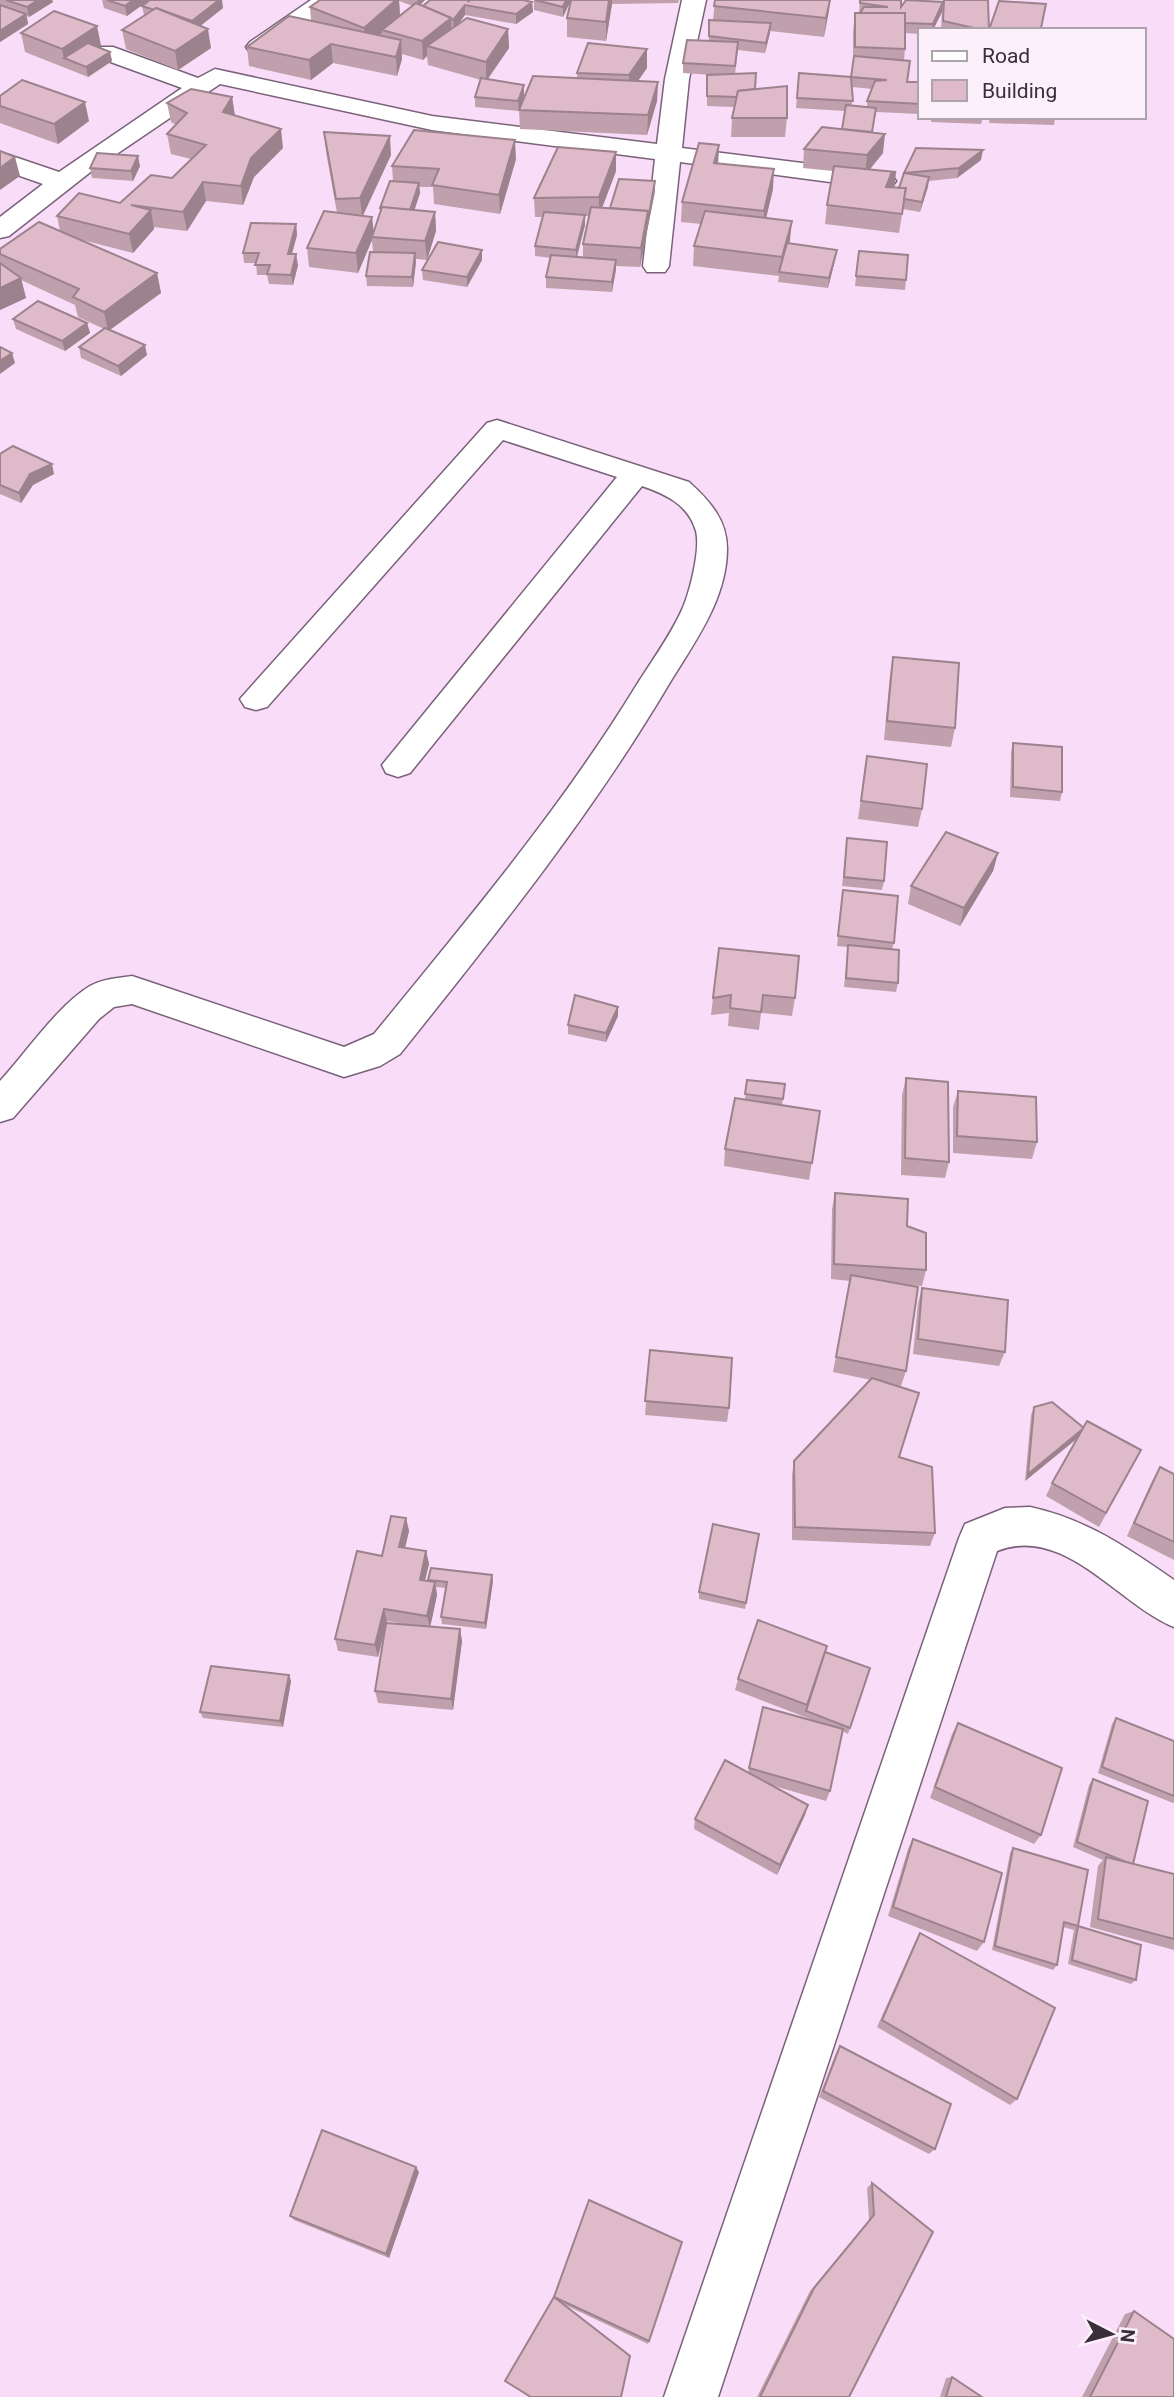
<svg xmlns="http://www.w3.org/2000/svg" width="1174" height="2397" viewBox="0 0 1174 2397" font-family="Roboto,sans-serif">
<style>
.lines{fill:none;stroke-linecap:round;stroke-linejoin:round}
.minor-casing{stroke:#7a627a;stroke-width:3}
.minor{fill:#fff;fill-rule:evenodd}
.wall{fill:#c0a0ad;fill-rule:evenodd}
.shaded-wall{fill:#9c828d}
.building{fill:#dfbac9;stroke:#9c828d;stroke-width:2}
</style>
<rect width="100%" height="100%" fill="#f9ddf8"/>
<g class="lines">
<defs>
<g id="minor">
<path d="M311 0H339L266 52H250L246 47 250 42Z"/>
<path d="M682 0H706L689 79 682 148 883 173 892 176 896 181 892 186 883 189 680 162 669 266 665 272H647L643 266 655 159 432 130 220 84 93 170 9 236 0 238V217L43 184 0 169V152L59 172 182 88 97 57 93 52 97 47H113L198 78 215 69 432 116 657 144 665 79Z"/>
<path d="M497 420 689 482C710 501 727 520 727 549 727 599 694 643 669 684 591 816 495 935 400 1054L380 1066 344 1077 132 1004 114 1007 99 1019 13 1118 0 1122V1081C26 1053 57 1006 90 986 102 979 118 978 132 976L344 1047 374 1034C466 921 560 810 636 686 651 662 668 639 680 614 689 597 701 549 696 531 688 504 665 494 642 486L410 773 398 777 386 773 382 765 617 477 503 440 267 707 256 710 245 707 240 699 487 423Z"/>
<path d="M1030 1507C1086 1519 1128 1548 1174 1580V1627C1119 1605 1064 1524 997 1551L718 2397H664L959 1538 965 1524 1005 1508Z"/>
</g>
</defs>
<use href="#minor" class="minor-casing"/>
<use href="#minor" class="minor"/>
</g>
<g class="wall">
<path d="M0 0H52L53 2 29 17 27 16 28 24 0 42Z"/>
<path d="M102 0H149L127 16 104 8Z"/>
<path d="M320 0H425L420 5 423 6 532 2 533 12 516 24 465 15 457 25 508 29 509 48 488 79 524 95 519 111 475 107V97L481 80 428 65 427 56 423 60 402 54V59L397 76 333 63 311 80 249 66 247 47 311 20 310 7ZM399 1 413 6 400 15Z"/>
<path d="M534 0H571L563 17 534 10Z"/>
<path d="M571 0H679L678 3 612 4 606 41 567 37V18Z"/>
<path d="M715 0H830L824 37 770 31 765 53 738 50 735 74 755 89 787 118 785 137H731L732 118 734 107 707 106V75H712L683 73V63L709 41V20H713Z"/>
<path d="M860 0 901 7 943 2V0H988L989 30H941L942 12 933 30H920V34L905 33V49L904 60 907 82H920V114L876 112 872 132 883 153 870 169 894 187 899 188 904 173 981 160 957 178 929 181 920 212 903 209 899 233 825 224 827 205 833 171 803 168 804 149 842 129 845 111 796 108 799 73 851 77 853 63V32L855 13H859ZM852 87 872 89 867 101V107L852 105Z"/>
<path d="M142 6 223 8 200 26 211 48 178 70 126 49 122 30 145 16 144 15Z"/>
<path d="M21 33 101 45 98 47 110 52 112 61 88 77 25 52Z"/>
<path d="M647 68 638 81 658 82 657 101 647 135 520 129 519 110 577 78V73Z"/>
<path d="M0 96 89 121 58 144 0 123Z"/>
<path d="M232 97 235 116 283 148 254 177 243 205 206 201 187 231 154 227V229L133 253 82 240 157 273 161 293 110 330 147 355 121 376 81 358 79 347 104 329 78 317 75 305 21 280 26 298 0 310V249L60 231 57 216 120 203 172 178 191 159 171 154 167 134 176 125 171 122 167 103Z"/>
<path d="M931 117H983L981 124 931 122Z"/>
<path d="M990 117H1055L1054 125 989 123Z"/>
<path d="M324 132 391 155 363 216 372 217 374 232 380 211V208L393 181 392 166 516 159 500 214 434 204 433 187H419L420 193 414 210 435 212 436 231 427 260 416 259 413 287 367 286 366 276 373 252 372 240 358 273 309 267 307 248 337 213 326 152Z"/>
<path d="M719 145 718 164 773 189 766 218 790 240 789 244 835 260 828 288 778 282 779 276 693 266 694 246 701 224 681 222 682 202Z"/>
<path d="M140 166 133 181 92 178 90 168Z"/>
<path d="M616 171 602 208H610L655 181V191L640 267 616 266 612 292 546 288V277L551 258 535 256V246L543 217H535L534 198ZM585 216H589L583 244V258L577 257 585 225Z"/>
<path d="M296 224 297 235 292 254 298 265 293 285 269 284 267 275H257L256 263H244L243 253Z"/>
<path d="M482 250V260L467 287 423 280 422 270Z"/>
<path d="M859 251 906 280 905 290 855 286Z"/>
<path d="M13 319 87 323 90 333 65 351 16 329Z"/>
<path d="M0 454 54 474 33 485 21 503 0 494Z"/>
<path d="M893 657 955 728 951 747 884 740 890 675Z"/>
<path d="M1013 743 1062 792 1060 801 1010 797 1011 752Z"/>
<path d="M867 756 922 809 918 827 858 819Z"/>
<path d="M847 838 884 881 882 890 842 886Z"/>
<path d="M998 853 993 871 960 926 908 904 911 886Z"/>
<path d="M843 890 894 943 892 949 898 983 896 992 844 987 848 947 837 946Z"/>
<path d="M719 948 795 998 792 1016 761 1013 759 1030 728 1026 729 1013 711 1015Z"/>
<path d="M618 1007V1016L606 1042 568 1034V1025Z"/>
<path d="M906 1078 949 1162 945 1178 901 1175 902 1095Z"/>
<path d="M747 1080 785 1084 782 1105 820 1111 809 1180 724 1166 725 1149 745 1099Z"/>
<path d="M958 1091 1037 1142 1032 1159 953 1153V1107Z"/>
<path d="M835 1193 907 1226 926 1270 922 1286 904 1285 906 1371 901 1386 888 1383 899 1457 935 1533 930 1546 792 1540V1475L794 1461 871 1380 833 1372 850 1281 831 1279 832 1209Z"/>
<path d="M922 1288 1005 1352 999 1366 913 1354 918 1303Z"/>
<path d="M650 1350 729 1408 727 1422 645 1415Z"/>
<path d="M1034 1407 1141 1450 1099 1527 1046 1496 1052 1483 1078 1438 1025 1481 1031 1415Z"/>
<path d="M1160 1467 1174 1474V1560L1127 1536 1152 1481Z"/>
<path d="M406 1518 409 1531 405 1548 426 1551 429 1564 425 1581H493L486 1629 442 1624 441 1617 446 1588 436 1587 437 1595 430 1627 460 1629 462 1641 453 1710 378 1703 375 1691 385 1629 378 1657 338 1651 335 1639 382 1556ZM387 1621 409 1625 386 1623Z"/>
<path d="M759 1534 745 1609 699 1599V1592Z"/>
<path d="M825 1652 870 1668 848 1734 842 1731 830 1791 826 1801 774 1786 805 1815 777 1875 694 1829 695 1819 748 1773 763 1707 818 1722 735 1690 738 1679Z"/>
<path d="M289 1675 291 1681 283 1727 203 1718 200 1712Z"/>
<path d="M1116 1718 1174 1741V1802L1173 1803 1098 1773 1112 1724Z"/>
<path d="M958 1723 1041 1835 1034 1844 930 1798 952 1734Z"/>
<path d="M1093 1779 1133 1864 1174 1874V1950L1090 1927 1098 1866 1103 1860 1073 1847 1089 1785Z"/>
<path d="M913 1839 984 1942 977 1951 888 1916 908 1849Z"/>
<path d="M1013 1848 1078 1926 1136 1980 1131 1984 1068 1964 1074 1930 1063 1927 1057 1965 1053 1970 992 1950 1010 1853Z"/>
<path d="M920 1933 1017 2099 1010 2105 877 2027 915 1942Z"/>
<path d="M840 2046 935 2149 929 2154 819 2097 836 2053Z"/>
<path d="M419 2172 389 2258 294 2220 290 2216Z"/>
<path d="M872 2183 933 2232 849 2397H757L810 2291 869 2220 867 2188Z"/>
<path d="M682 2242 648 2344 563 2304 621 2397H530L505 2381 554 2297Z"/>
<path d="M1134 2311 1174 2397H1082L1125 2314Z"/>
<path d="M952 2377 982 2397H940L946 2378Z"/>
</g>
<g class="shaded-wall">
<path d="M38 0H52L53 2 29 17 27 7Z"/>
<path d="M133 0H149L127 16 125 6Z"/>
<path d="M219 0H222L223 8 194 31 192 21Z"/>
<path d="M396 0H399L400 16 382 30V33L366 47 364 28Z"/>
<path d="M417 0H425L418 7Z"/>
<path d="M566 0H571L563 17V7Z"/>
<path d="M609 0H612V4L606 41V22Z"/>
<path d="M830 0 829 11 824 37 826 18Z"/>
<path d="M532 2 533 12 516 24V14Z"/>
<path d="M943 2 942 12 933 30H932L933 24Z"/>
<path d="M465 5V15L454 30 453 20Z"/>
<path d="M26 14 28 24 0 42V31Z"/>
<path d="M451 18 452 37 427 46V56L423 60 422 41Z"/>
<path d="M771 23 770 33 765 53 766 43Z"/>
<path d="M97 26 101 45 75 62 64 58 66 68 62 49Z"/>
<path d="M208 29 211 48 178 70 175 51Z"/>
<path d="M508 29 509 48 486 81V62Z"/>
<path d="M401 40 402 59 397 76 396 57Z"/>
<path d="M331 44 333 63 311 80 309 60Z"/>
<path d="M647 49V68L628 95 629 75Z"/>
<path d="M110 52 112 61 88 77 86 67Z"/>
<path d="M658 82 657 101 647 135 648 115Z"/>
<path d="M524 85V95L519 111 518 101Z"/>
<path d="M232 97 235 116 223 112Z"/>
<path d="M85 102 89 121 58 144 54 124Z"/>
<path d="M281 129 283 148 254 177 243 205 241 186 251 158Z"/>
<path d="M885 134 883 153 865 175 867 155Z"/>
<path d="M390 136 391 155 362 217 360 198Z"/>
<path d="M515 140 516 159 500 214 499 195Z"/>
<path d="M719 145 718 164 714 163Z"/>
<path d="M983 150 981 160 957 178 959 168Z"/>
<path d="M616 152V171L599 216V197Z"/>
<path d="M138 156 140 166 133 181 131 171Z"/>
<path d="M15 157 20 176 0 190V168Z"/>
<path d="M774 169 773 189 763 231 764 211Z"/>
<path d="M896 172 894 191 886 187 891 174Z"/>
<path d="M929 177 928 187 920 212 922 202Z"/>
<path d="M655 181V191L640 267 641 248Z"/>
<path d="M203 182 206 201 187 231 183 212Z"/>
<path d="M419 183 420 193 411 221 410 211Z"/>
<path d="M151 210 154 229 133 253 129 234Z"/>
<path d="M435 212 436 231 427 260 425 241Z"/>
<path d="M585 215V225L576 260V250Z"/>
<path d="M372 217 374 237H372V240L358 273 356 253Z"/>
<path d="M792 221 790 240 780 272 782 257Z"/>
<path d="M296 224 297 235 289 264 288 254Z"/>
<path d="M482 250V260L467 287V277Z"/>
<path d="M837 250 835 260 828 288 829 278Z"/>
<path d="M415 253 416 263 413 287 412 277Z"/>
<path d="M296 254 298 265 293 285 291 275Z"/>
<path d="M616 260V270L612 292V282Z"/>
<path d="M157 273 161 293 108 331 104 312Z"/>
<path d="M21 278 26 298 0 310V288Z"/>
<path d="M87 323 90 333 65 351 62 341Z"/>
<path d="M145 345 147 355 121 376 118 366Z"/>
<path d="M12 353 15 363 0 374V361Z"/>
<path d="M52 464 54 474 33 485 21 503 19 493 30 474Z"/>
<path d="M998 853 993 871 960 926 964 908Z"/>
<path d="M618 1007V1016L606 1042V1033Z"/>
<path d="M1084 1428 1080 1436 1025 1481 1028 1474Z"/>
<path d="M406 1518 409 1531 402 1560 399 1547Z"/>
<path d="M426 1551 429 1564 422 1592 420 1580Z"/>
<path d="M492 1575 493 1581 486 1629 485 1623Z"/>
<path d="M435 1582 437 1595 430 1628 427 1616Z"/>
<path d="M384 1609 387 1621 378 1657 375 1645Z"/>
<path d="M460 1629 462 1641 453 1710 451 1699Z"/>
<path d="M289 1675 291 1681 283 1727 280 1721Z"/>
<path d="M808 1805 805 1815 777 1875 780 1865Z"/>
<path d="M416 2167 419 2172 389 2258 386 2254Z"/>
</g>
<g class="building">
<path d="M6 0H38L27 7Z"/>
<path d="M107 0H133L125 6Z"/>
<path d="M150 0H219L192 21 156 8 155 10 142 6Z"/>
<path d="M320 0H396L364 28 310 7Z"/>
<path d="M430 0H469L468 2 470 0H523L532 2 516 14 465 5 453 20 451 19V18L423 6Z"/>
<path d="M535 0H566L563 7Z"/>
<path d="M571 0H609L606 22 567 18Z"/>
<path d="M715 0H830L826 18 714 6Z"/>
<path d="M860 0H901V7L906 0 943 2 933 24 905 23V13H860L864 7H888L860 3Z"/>
<path d="M944 0H988L989 30H983L943 21Z"/>
<path d="M999 1 1046 4 1041 28 989 30Z"/>
<path d="M416 3 451 18 422 41 382 30Z"/>
<path d="M0 5 26 14 0 31Z"/>
<path d="M156 8 208 29 175 51 122 30Z"/>
<path d="M54 11 97 26 62 49 21 33Z"/>
<path d="M855 13H905V49L855 47Z"/>
<path d="M289 16 401 40 396 57 331 44 309 60 247 47Z"/>
<path d="M467 18 508 29 486 62 427 46Z"/>
<path d="M709 20 771 23 766 43 709 36Z"/>
<path d="M687 40 738 42 735 66 683 63Z"/>
<path d="M88 43 110 52 86 67 64 58Z"/>
<path d="M588 43 647 49 629 75 577 73Z"/>
<path d="M854 56 910 61 907 82H920V104L867 101 875 81 887 80 851 77Z"/>
<path d="M756 73 755 89 738 91 737 97 707 96V75Z"/>
<path d="M799 73 851 77 853 101 797 98Z"/>
<path d="M533 76 658 82 648 115 519 110Z"/>
<path d="M481 78 524 85 518 101 475 97Z"/>
<path d="M22 80 85 102 54 124 0 106V96Z"/>
<path d="M787 86V118H732L738 91Z"/>
<path d="M191 89 232 97 223 112 281 129 251 158 241 186 203 182 183 212 131 205 151 210 129 234 57 216 79 193 120 203 151 175 172 178 206 145 167 134 187 113 167 103Z"/>
<path d="M846 105 876 108 872 132 842 129Z"/>
<path d="M822 127 885 134 867 155 804 149Z"/>
<path d="M414 130 515 140 499 195 432 185 439 169 392 166Z"/>
<path d="M324 132 390 136 360 198 336 199Z"/>
<path d="M699 143 719 145 714 163 774 169 764 211 682 202Z"/>
<path d="M558 147 616 152 599 197 534 198Z"/>
<path d="M916 148 983 150 959 168 904 173Z"/>
<path d="M0 151 15 157 0 168Z"/>
<path d="M97 153 138 156 131 171 90 168Z"/>
<path d="M834 166 896 172 891 174 886 187 906 188 902 214 827 205Z"/>
<path d="M904 173 929 177 922 202 904 199 906 188H899Z"/>
<path d="M619 179 655 181 648 220V211L610 208Z"/>
<path d="M390 181 419 183 410 210 380 208Z"/>
<path d="M382 207 435 212 425 241 372 237Z"/>
<path d="M591 207 648 211 641 248 583 244Z"/>
<path d="M324 211 372 217 356 253 307 248Z"/>
<path d="M705 211 792 221 782 257 694 246Z"/>
<path d="M544 212 585 215 576 250 535 246Z"/>
<path d="M39 222 157 273 104 312 73 297 79 289 0 254V249Z"/>
<path d="M251 223 296 224 288 254H296L291 275 267 274 270 265H255L259 253H243Z"/>
<path d="M438 242 482 250 467 277 422 270Z"/>
<path d="M787 243 837 250 829 278 779 272Z"/>
<path d="M859 251 908 255 906 280 856 276Z"/>
<path d="M370 252 415 253 412 277 366 276Z"/>
<path d="M551 255 616 260 612 282 546 277Z"/>
<path d="M0 263 21 278 0 288Z"/>
<path d="M38 301 87 323 62 341 13 319Z"/>
<path d="M105 328 145 345 118 366 79 347Z"/>
<path d="M0 347 12 353 0 361Z"/>
<path d="M13 446 52 464 30 474 19 493 0 485V454Z"/>
<path d="M893 657 959 663 955 728 887 721Z"/>
<path d="M1013 743 1062 747V792L1013 787Z"/>
<path d="M867 756 927 764 922 809 861 801Z"/>
<path d="M946 832 998 853 964 908 911 886Z"/>
<path d="M847 838 887 842 884 881 844 877Z"/>
<path d="M843 890 898 896 894 943 838 936Z"/>
<path d="M848 945 899 950 898 983 846 978Z"/>
<path d="M719 948 799 956 795 998 763 995 761 1012 730 1008 731 995 713 998Z"/>
<path d="M575 995 618 1007 606 1033 568 1025Z"/>
<path d="M906 1078 948 1082 949 1162 905 1158Z"/>
<path d="M747 1080 785 1084 783 1099 745 1094Z"/>
<path d="M958 1091 1036 1097 1037 1142 957 1136Z"/>
<path d="M735 1098 820 1111 812 1163 725 1149Z"/>
<path d="M835 1193 908 1199 907 1226 926 1233V1270L834 1264Z"/>
<path d="M851 1275 918 1287 906 1371 836 1357Z"/>
<path d="M922 1288 1008 1300 1005 1352 918 1339Z"/>
<path d="M650 1350 732 1358 729 1408 645 1401Z"/>
<path d="M872 1378 919 1393 899 1457 932 1467 935 1533 795 1527 794 1461Z"/>
<path d="M1052 1402 1084 1428 1028 1474 1034 1407Z"/>
<path d="M1087 1421 1141 1450 1106 1513 1052 1483Z"/>
<path d="M1160 1467 1174 1474V1542L1134 1523Z"/>
<path d="M391 1516 406 1518 399 1547 426 1551 420 1580 435 1582 427 1616 384 1609 375 1645 335 1639 357 1551 382 1556Z"/>
<path d="M713 1524 759 1534 746 1603 699 1592Z"/>
<path d="M431 1568 492 1575 485 1623 441 1617 447 1582 428 1580Z"/>
<path d="M758 1620 827 1646 807 1705 738 1679Z"/>
<path d="M386 1623 460 1629 451 1699 375 1691Z"/>
<path d="M825 1652 870 1668 850 1728 806 1711Z"/>
<path d="M211 1666 289 1675 280 1721 200 1712Z"/>
<path d="M763 1707 843 1729 830 1791 749 1768Z"/>
<path d="M1116 1718 1174 1741V1796L1102 1767Z"/>
<path d="M958 1723 1062 1768 1041 1835 935 1787Z"/>
<path d="M725 1760 808 1805 780 1865 695 1819Z"/>
<path d="M1093 1779 1148 1801 1133 1864 1126 1862 1077 1842Z"/>
<path d="M913 1839 1002 1873 984 1942 893 1907Z"/>
<path d="M1013 1848 1088 1870 1078 1926 1064 1922 1057 1965 995 1946Z"/>
<path d="M1106 1857 1174 1874V1939L1098 1919Z"/>
<path d="M1078 1926 1141 1945 1136 1980 1072 1960Z"/>
<path d="M920 1933 1055 2008 1017 2099 882 2020Z"/>
<path d="M840 2046 951 2104 935 2149 823 2091Z"/>
<path d="M322 2130 416 2167 386 2254 290 2216Z"/>
<path d="M872 2183 933 2232 849 2397H760L814 2288 874 2215Z"/>
<path d="M589 2200 682 2242 649 2341 554 2297Z"/>
<path d="M554 2297 630 2356 621 2397H531L505 2381Z"/>
<path d="M1134 2311 1174 2339V2397H1090Z"/>
<path d="M952 2377 982 2397H946Z"/>
</g>
<rect x="918" y="28" width="228" height="91" fill="#fcf0fb" stroke="#aea2ad" stroke-width="2"/>
<rect x="932" y="51" width="35" height="10" fill="#ffffff" stroke="#aea2ad" stroke-width="2"/>
<text x="982" y="63" font-size="21" fill="#392e39">Road</text>
<rect x="932" y="80" width="35" height="21" fill="#dfbac9" stroke="#aea2ad" stroke-width="2"/>
<text x="982" y="98" font-size="21" fill="#392e39">Building</text>
<g transform="translate(1111 2334) rotate(96)" stroke="#fcf0fb" stroke-width="5" paint-order="stroke">
<path d="M0-5L12 26L0 18L-12 26Z" fill="#392e39"/>
<text y="-10" font-size="19" font-weight="bold" text-anchor="middle" fill="#392e39">N</text>
</g>
</svg>
